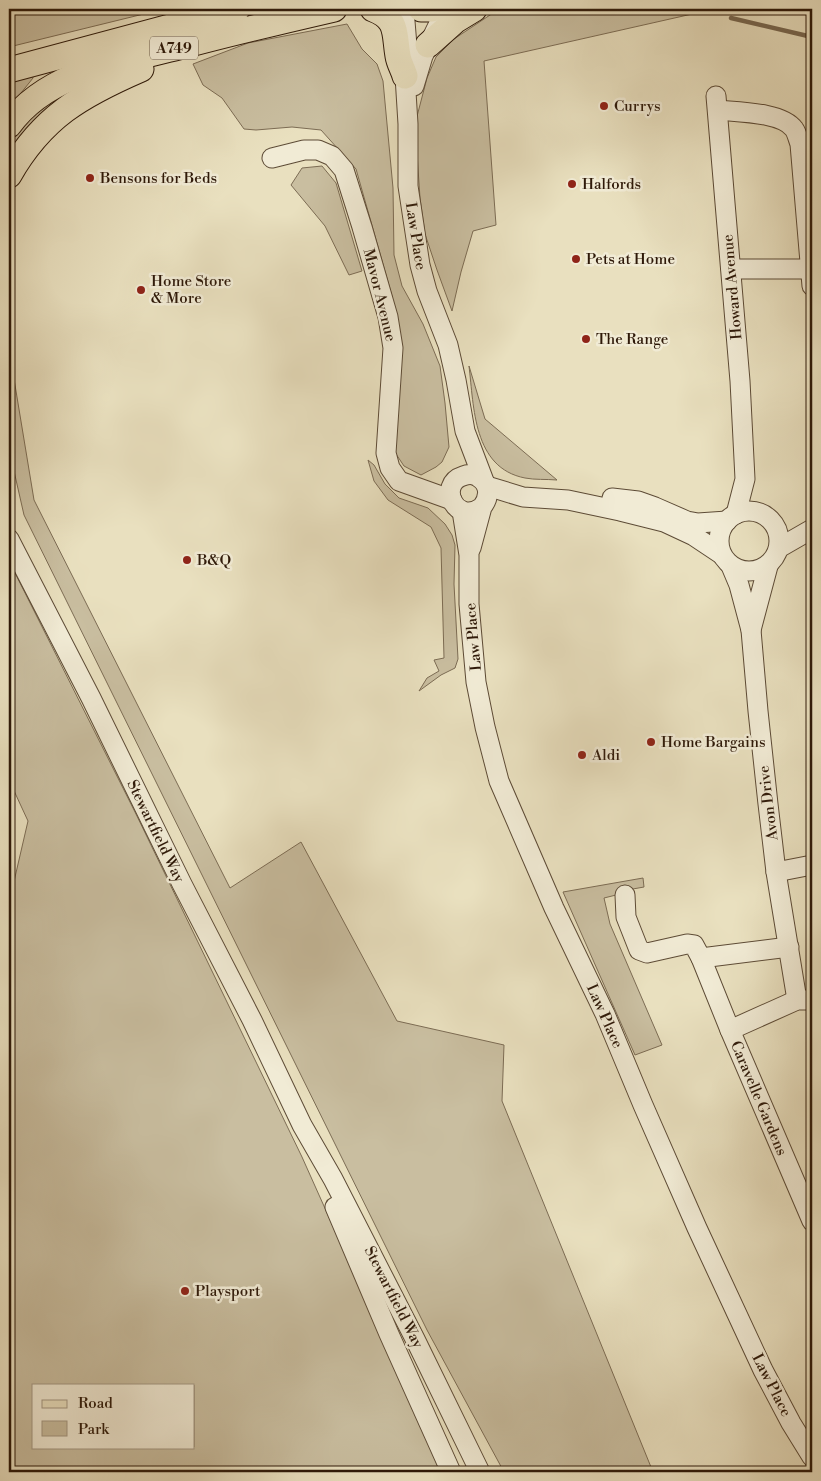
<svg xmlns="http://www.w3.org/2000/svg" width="821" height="1481" viewBox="0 0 821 1481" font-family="'Libre Bodoni',serif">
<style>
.green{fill:#c9bea0;stroke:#7c6c54;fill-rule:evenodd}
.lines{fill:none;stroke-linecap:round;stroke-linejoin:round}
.stream{stroke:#786851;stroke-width:4.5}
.minor-casing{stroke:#5d4b36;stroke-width:21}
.major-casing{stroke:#2e1909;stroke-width:27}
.minor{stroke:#f1ebd5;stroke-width:19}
.major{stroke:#e9e0bf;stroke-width:25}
.poi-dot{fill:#8f2418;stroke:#f1ebd5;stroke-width:2}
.labels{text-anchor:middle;stroke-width:5;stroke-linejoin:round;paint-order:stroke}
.shield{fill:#f1ebd5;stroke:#685846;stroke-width:1}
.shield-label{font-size:14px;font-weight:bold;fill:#2e1909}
.poi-label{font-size:15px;fill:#2e1909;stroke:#f1ebd5;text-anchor:start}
.street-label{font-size:15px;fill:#2e1909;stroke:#f1ebd5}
</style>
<rect width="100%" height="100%" fill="#e9e0bf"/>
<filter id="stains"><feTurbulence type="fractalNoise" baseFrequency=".004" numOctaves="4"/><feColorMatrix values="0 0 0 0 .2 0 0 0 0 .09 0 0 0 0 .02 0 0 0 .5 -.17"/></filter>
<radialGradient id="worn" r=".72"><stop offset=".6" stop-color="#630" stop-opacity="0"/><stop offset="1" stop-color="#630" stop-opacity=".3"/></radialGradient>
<g class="green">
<path d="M12 9H164L9 47V10Z"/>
<path d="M499 9H710L701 12 484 61 496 225 473 231 461 272 452 311 437 270 425 234 420 198 415 124 427 78 436 57 454 39Z"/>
<path d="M347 24 362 49 377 64 383 81 393 188 394 255 402 286 423 324 440 366 445 403 449 447 442 462 436 467 421 475 404 466 394 451 401 369 392 296 356 169 321 130 292 127 256 130 244 129 222 98 203 85 193 64 248 43Z"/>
<path d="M33 74V78L9 108V78Z"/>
<path d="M73 92 9 153C9 138 29 117 41 109 51 102 63 98 73 92Z"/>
<path d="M322 166 336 183 362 271 349 275 325 226 291 185 302 168Z"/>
<path d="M469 366 485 419 557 480C546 479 535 480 525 478 473 468 474 407 469 366Z"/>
<path d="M14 379 34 500 230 888 301 842 397 1021 504 1045 502 1101 653 1472H504L427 1330 24 515 9 449V381Z"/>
<path d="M368 460 374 465 385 484 399 498 428 508 445 524 452 535 455 545 454 584 458 659 455 668 441 675 419 691 427 678 439 671 434 660 444 658 441 548 431 527 388 500 374 481Z"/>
<path d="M9 561 135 812 302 1157 443 1472H9V903L28 821 9 780ZM34 1385H194V1447H34Z"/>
<path d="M643 878 644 887 616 892V895L604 898 610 924 662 1045 635 1055 563 892Z"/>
</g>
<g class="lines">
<path class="stream" d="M731 18 812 37"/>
<defs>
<g id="minor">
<path d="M404 9 408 58 405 76 408 124V186L420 265 427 291 448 345 456 380 465 431 484 481"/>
<path d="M414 86 423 56 446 9"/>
<path d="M716 96 740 381 745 479 736 514"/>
<path d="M718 110C737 112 782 112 794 129 797 133 798 139 800 144L812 286"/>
<path d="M272 158 304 150H318L332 156 344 170 362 227 388 317 393 348 386 453 390 468 399 481 452 500"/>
<path d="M731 269H811"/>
<path d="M487 486 523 497 568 500 620 511 664 522 694 536 721 554"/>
<path d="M612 498 638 501 655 507 687 521 698 523 727 521"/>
<circle cx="749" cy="541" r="30"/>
<path d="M462 511 469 555V604L476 682 485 727 499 781 554 908 605 1014 643 1105 697 1228 763 1370 791 1423 812 1457"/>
<path d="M9 539 91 698 182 884 252 1020 302 1125 333 1179 415 1339 480 1472"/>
<path d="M471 548 482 507C490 497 490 484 478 477 474 474 468 474 463 476 437 484 455 526 482 507"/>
<path d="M779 548 812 529"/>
<path d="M731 566 739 585 751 630 758 711 768 804 776 872 797 1000"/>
<path d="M751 630 768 566"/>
<path d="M776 872 812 865"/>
<path d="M625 895 626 917 639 950 647 953 687 944 694 945 701 958 789 947"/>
<path d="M701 958 730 1030 812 1221"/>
<path d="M730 1030 797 1000H812"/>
<path d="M335 1207 389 1334 451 1472"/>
</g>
<g id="major">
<path d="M373 9C399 19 394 34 398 56 399 63 403 69 405 76"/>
<path d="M421 9H432"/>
<path d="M428 45 456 20 474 9"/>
<path d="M9 70 237 9"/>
<path d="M9 125C47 72 120 62 179 47 230 33 282 21 334 9"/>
<path d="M9 175C42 117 81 95 141 69"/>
</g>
</defs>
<use href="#minor" class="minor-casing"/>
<use href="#major" class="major-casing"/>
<use href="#minor" class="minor"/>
<use href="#major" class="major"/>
</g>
<g class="poi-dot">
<circle cx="604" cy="106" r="5"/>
<circle cx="90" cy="178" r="5"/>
<circle cx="572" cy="184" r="5"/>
<circle cx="576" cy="259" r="5"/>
<circle cx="141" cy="290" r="5"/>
<circle cx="586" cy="339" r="5"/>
<circle cx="187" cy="560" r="5"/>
<circle cx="651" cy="742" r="5"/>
<circle cx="582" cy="755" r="5"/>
<circle cx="185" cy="1291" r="5"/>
</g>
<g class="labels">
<rect class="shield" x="150" y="36.5" width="48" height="23" rx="4"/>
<g class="shield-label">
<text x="174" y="53">A749</text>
</g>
<g class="poi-label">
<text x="614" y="111">Currys</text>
<text x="100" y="183">Bensons for Beds</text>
<text x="582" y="189">Halfords</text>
<text x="586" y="264">Pets at Home</text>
<text x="151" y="286">Home Store<tspan x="151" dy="17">&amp; More</tspan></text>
<text x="596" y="344">The Range</text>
<text x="197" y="565">B&amp;Q</text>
<text x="661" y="747">Home Bargains</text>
<text x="592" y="760">Aldi</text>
<text x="195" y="1296">Playsport</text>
</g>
<g class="street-label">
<text transform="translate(416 236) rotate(81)" y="5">Law Place</text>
<text transform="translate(732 287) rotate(-95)" y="5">Howard Avenue</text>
<text transform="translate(380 295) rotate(76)" y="5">Mavor Avenue</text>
<text transform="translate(473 637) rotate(-95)" y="5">Law Place</text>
<text transform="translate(768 803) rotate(-97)" y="5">Avon Drive</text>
<text transform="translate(156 831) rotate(64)" y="5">Stewartfield Way</text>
<text transform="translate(605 1016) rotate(66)" y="5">Law Place</text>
<text transform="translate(759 1098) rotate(67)" y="5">Caravelle Gardens</text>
<text transform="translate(394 1297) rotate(63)" y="5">Stewartfield Way</text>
<text transform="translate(772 1385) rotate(63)" y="5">Law Place</text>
</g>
</g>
<rect width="821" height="1481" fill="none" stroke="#e9e0bf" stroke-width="30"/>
<rect x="10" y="10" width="801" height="1461" fill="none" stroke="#2e1909" stroke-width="2.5"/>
<rect x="15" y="15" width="791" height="1451" fill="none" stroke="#2e1909"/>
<rect x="32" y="1384" width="162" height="65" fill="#f1ebd5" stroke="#a39783"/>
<rect x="42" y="1400" width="25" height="8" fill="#e9e0bf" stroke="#a39783"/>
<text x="78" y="1408" font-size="15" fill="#2e1909">Road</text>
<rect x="42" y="1421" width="25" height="15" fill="#c9bea0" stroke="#a39783"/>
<text x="78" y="1434" font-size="15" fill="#2e1909">Park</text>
<rect width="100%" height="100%" filter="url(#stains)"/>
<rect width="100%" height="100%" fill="url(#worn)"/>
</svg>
